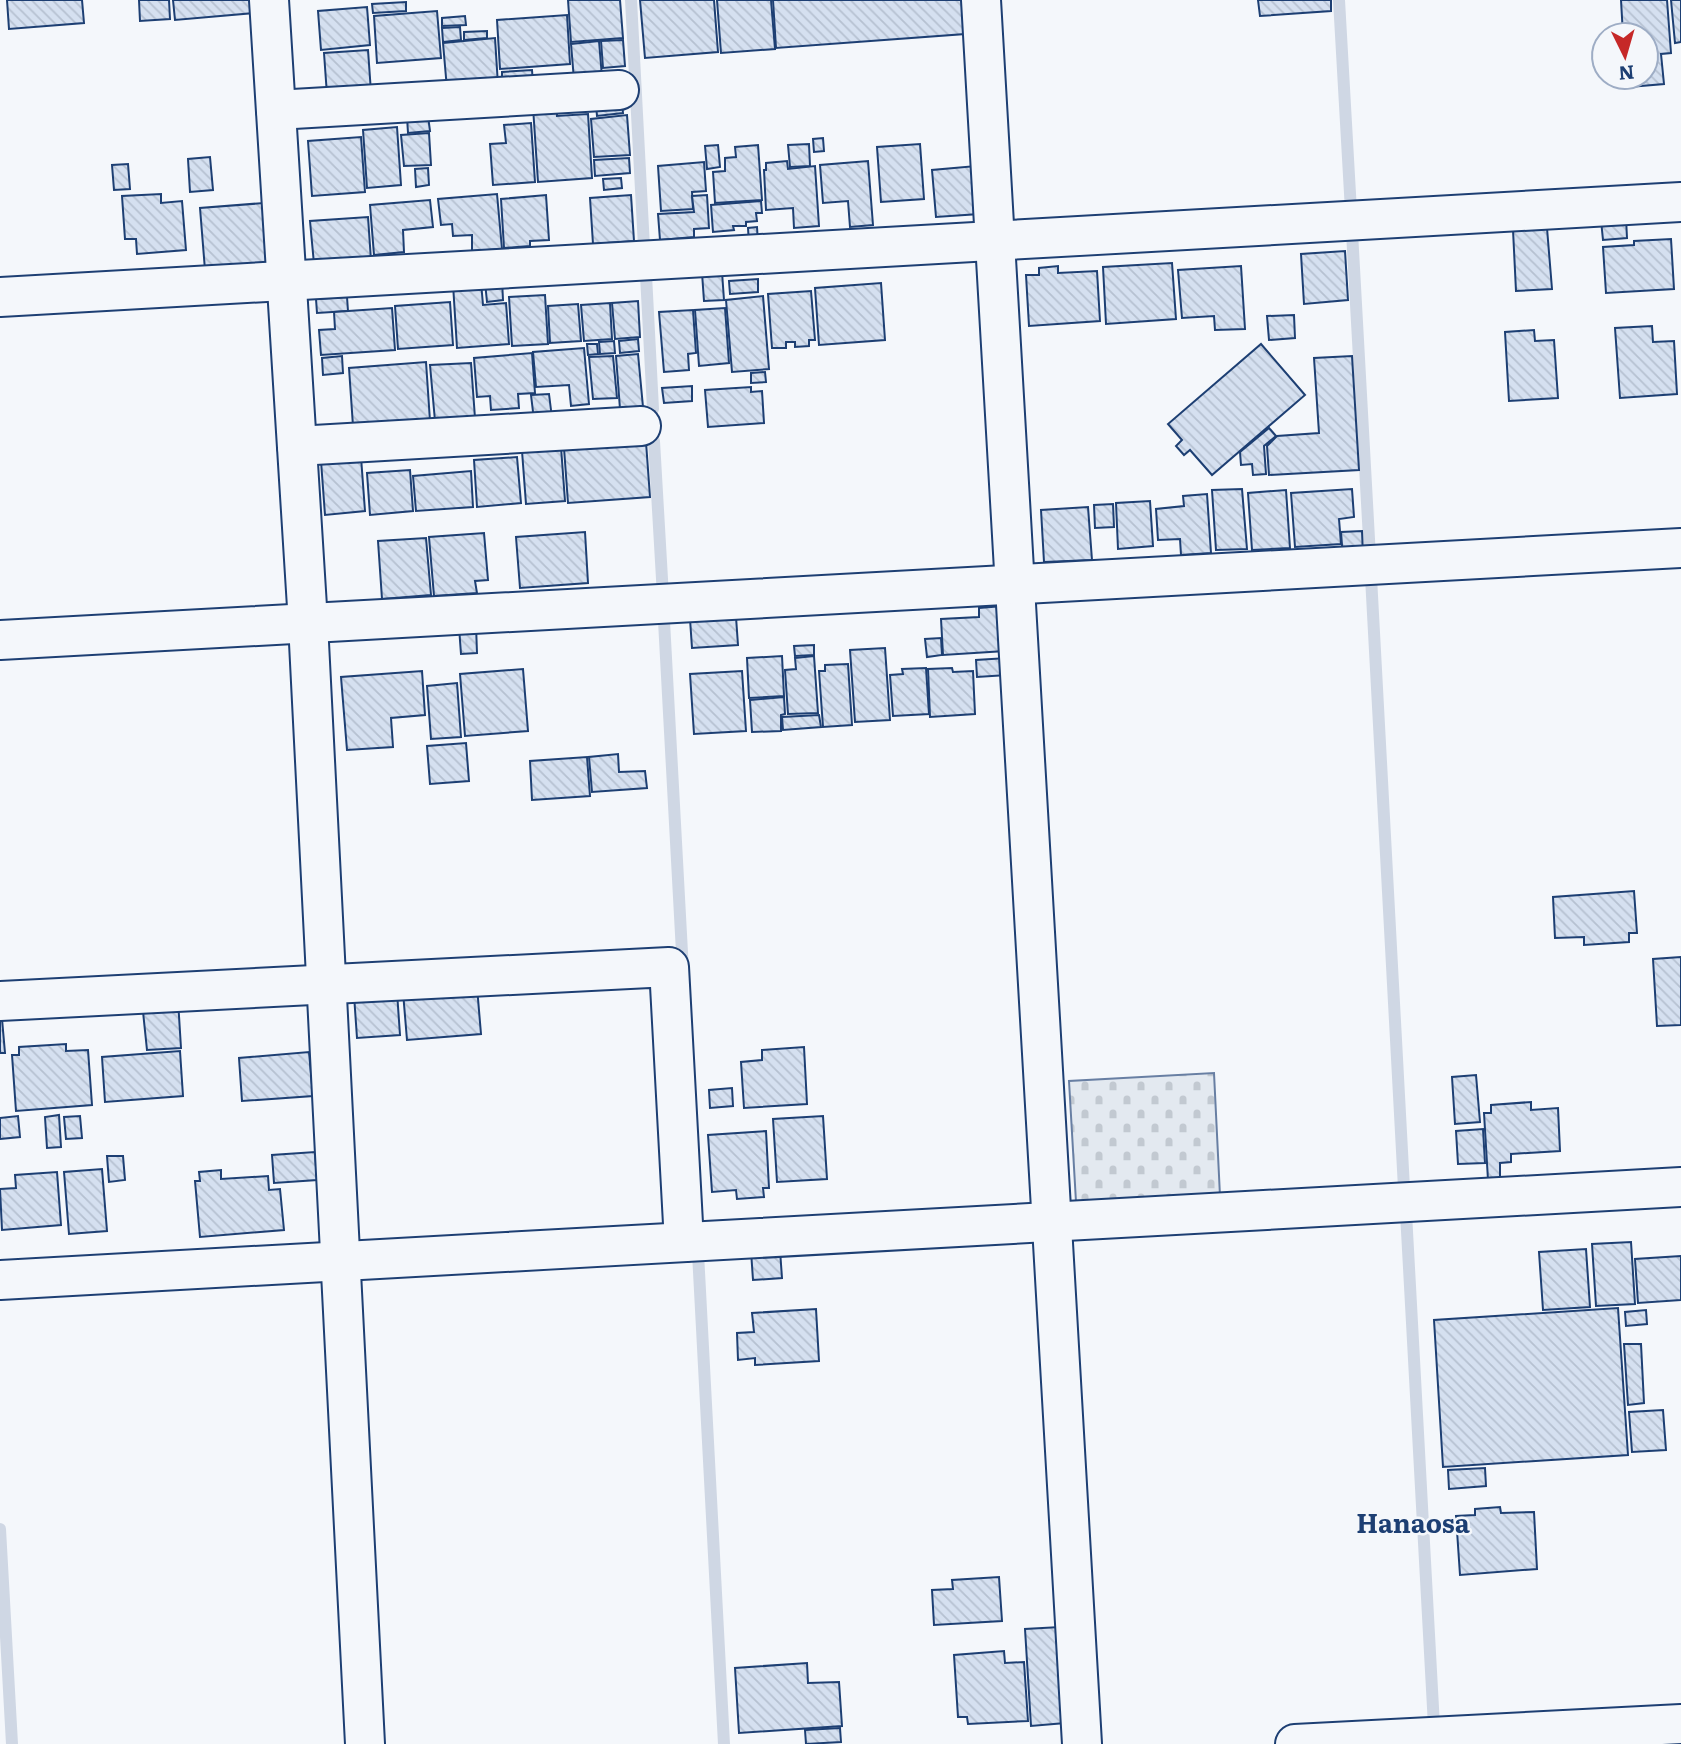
<svg xmlns="http://www.w3.org/2000/svg" width="1681" height="1744" viewBox="0 0 1681 1744" font-family="Literata,serif">
<style>
.cemetery{fill:url(#cemetery-stones);stroke:#687fa3;stroke-width:2}
.lines{fill:none;stroke-linecap:round;stroke-linejoin:round}
.stream{stroke:#cfd7e4;stroke-width:12}
.building{fill:url(#building-back-hatch);stroke:#1d3f73;stroke-width:2}
.minor-casing{stroke:#1d3f73;stroke-width:42}
.minor{stroke:#f4f7fb;stroke-width:38}
.labels{text-anchor:middle;stroke-width:5;stroke-linejoin:round;paint-order:stroke}
.quarter-label{font-size:26px;font-weight:bold;fill:#1d3f73;stroke:#f4f7fb}
</style>
<defs>
<pattern id="cemetery-stones" width="16" height="16" patternUnits="userSpaceOnUse" patternTransform="scale(1.75)"><rect width="16" height="16" fill="#e3e9f0"/><path d="M2 7V4a2 2 0 0 1 4 0v3zM10 15v-3a2 2 0 0 1 4 0v3z" fill="#c2c9d1"/></pattern>
<pattern id="building-back-hatch" width="6" height="6" patternUnits="userSpaceOnUse" patternTransform="scale(1.75)"><rect width="6" height="6" fill="#d5e0f0"/><path d="M-1 5l2 2M0 0l6 6M5-1l2 2" fill="none" stroke="#b6c1d1"/></pattern>
</defs>
<rect width="100%" height="100%" fill="#f4f7fb"/>
<path class="cemetery" d="M1214 1073 1220 1196 1076 1202 1069 1081Z"/>
<g class="lines">
<g class="stream">
<path d="M631 0 644 247"/>
<path d="M1339 0 1351 211"/>
<path d="M1352 232 1370 557"/>
<path d="M646 275 653 409"/>
<path d="M654 441 663 596"/>
<path d="M1371 577 1404 1188"/>
<path d="M664 621 683 971"/>
<path d="M1406 1213 1434 1726"/>
<path d="M698 1253 724 1744"/>
<path d="M0 1529 12 1744"/>
</g>
</g>
<g class="building">
<path d="M7 0H82L84 23 9 29Z"/>
<path d="M139 0H169L170 19 140 21Z"/>
<path d="M173 0H253L254 13 175 20Z"/>
<path d="M568 0H620L623 38 571 42Z"/>
<path d="M640 0H714L718 52 645 58Z"/>
<path d="M717 0H771L775 49 721 53Z"/>
<path d="M773 0H962L965 34 776 48Z"/>
<path d="M1258 0H1331V11L1260 16Z"/>
<path d="M1621 0H1667L1671 53 1661 54 1664 84 1618 88 1617 77H1646V35H1623Z"/>
<path d="M1671 0H1681V42L1675 43Z"/>
<path d="M406 2V11L373 13 372 4Z"/>
<path d="M367 7 370 45 321 50 318 11Z"/>
<path d="M437 11 441 58 377 63 374 16Z"/>
<path d="M567 15 570 64 500 69 497 20Z"/>
<path d="M465 16 466 25 442 26V18Z"/>
<path d="M460 27 461 40 443 42 442 28Z"/>
<path d="M487 31V38L464 40V32Z"/>
<path d="M495 38 498 85 447 89 443 43Z"/>
<path d="M623 40 625 66 603 68 601 41Z"/>
<path d="M599 41 602 77 574 80 571 44Z"/>
<path d="M368 50 371 92 327 95 324 53Z"/>
<path d="M532 70 533 83 502 86V72Z"/>
<path d="M622 103 623 113 597 116 596 105Z"/>
<path d="M557 106V116L588 114 592 178 538 182 533 107Z"/>
<path d="M627 115 630 155 594 157 591 119Z"/>
<path d="M428 116 430 131 408 133 407 117Z"/>
<path d="M531 123 535 182 493 185 490 144 506 143 504 125Z"/>
<path d="M397 127 401 185 367 188 363 130Z"/>
<path d="M429 133 431 165 404 166 401 135Z"/>
<path d="M361 137 365 192 312 196 308 141Z"/>
<path d="M823 138 824 151 814 152 813 139Z"/>
<path d="M809 144 810 166 790 167 788 145Z"/>
<path d="M920 144 924 199 881 202 877 147Z"/>
<path d="M718 145 720 167 707 169 705 146Z"/>
<path d="M758 145 762 200 715 203 713 172 725 171V158L736 157 735 147Z"/>
<path d="M210 157 213 190 190 192 188 159Z"/>
<path d="M629 158 630 173 595 176 594 160Z"/>
<path d="M787 161 788 169 815 166 819 226 794 228 793 208 766 210 764 170H766V163Z"/>
<path d="M868 161 873 225 850 227 848 201 823 203 820 165Z"/>
<path d="M704 162 706 191 692 192 693 209 661 211 658 166Z"/>
<path d="M128 164 130 189 114 190 112 165Z"/>
<path d="M976 166 979 214 936 217 932 170Z"/>
<path d="M428 168 429 185 416 187 415 169Z"/>
<path d="M621 178 622 188 604 190 603 179Z"/>
<path d="M161 194V203L182 201 186 250 137 254 136 239H125L122 196Z"/>
<path d="M497 194 502 249 472 251V235L453 236 452 224 441 225 438 199Z"/>
<path d="M546 195 549 240 530 241V246L504 248 501 199Z"/>
<path d="M631 195 634 241 593 244 590 198Z"/>
<path d="M707 195 709 228 694 229V237L660 240 658 214 694 212 692 196Z"/>
<path d="M430 200 433 227 403 230 404 252 374 255 370 205Z"/>
<path d="M761 201 762 213H756L757 221 746 222V226H733L734 230 713 232 711 205Z"/>
<path d="M264 203 269 266 205 270 200 208Z"/>
<path d="M368 217 371 260 314 264 310 221Z"/>
<path d="M1626 218 1627 238 1603 240 1601 220Z"/>
<path d="M757 227 758 243 749 244 748 228Z"/>
<path d="M1547 228 1552 289 1516 291 1513 230Z"/>
<path d="M1671 239 1674 289 1606 293 1603 247 1634 245V241Z"/>
<path d="M1345 251 1348 300 1304 304 1301 254Z"/>
<path d="M1172 263 1176 319 1106 324 1103 267Z"/>
<path d="M1058 266V273L1097 271 1100 321 1029 326 1026 275H1039V268Z"/>
<path d="M1241 266 1245 329 1215 330 1214 316 1182 318 1178 270Z"/>
<path d="M722 272 724 300 704 301 702 273Z"/>
<path d="M758 279V292L730 294 729 281Z"/>
<path d="M502 280 503 300 487 302 485 282Z"/>
<path d="M481 282 483 305 506 303 509 344 457 348 453 284Z"/>
<path d="M881 283 885 340 819 345 815 288Z"/>
<path d="M811 291 815 340H809V346L795 347V342H786V348H772L768 294Z"/>
<path d="M545 295 548 344 512 346 509 297Z"/>
<path d="M763 296 769 369 732 372 726 300Z"/>
<path d="M347 297 348 311 317 313 316 299Z"/>
<path d="M638 301 640 337 615 339 612 303Z"/>
<path d="M450 302 453 345 398 349 395 306Z"/>
<path d="M610 303 612 339 584 341 581 305Z"/>
<path d="M578 304 581 341 550 343 548 306Z"/>
<path d="M392 308 395 350 321 355 319 330 335 329 334 312Z"/>
<path d="M725 308 729 363 699 366 695 310Z"/>
<path d="M693 310 696 353 688 354 689 370 664 372 659 312Z"/>
<path d="M1294 315 1295 338 1269 340 1267 316Z"/>
<path d="M1652 326 1653 342 1674 341 1677 394 1620 398 1615 328Z"/>
<path d="M1534 330 1535 341 1554 340 1558 398 1509 401 1505 332Z"/>
<path d="M638 339 639 351 620 353 619 341Z"/>
<path d="M614 341 615 353 600 354 599 342Z"/>
<path d="M587 344H597L598 354 588 355Z"/>
<path d="M1261 344 1305 395 1212 475 1190 450 1184 455 1176 446 1182 440 1168 424Z"/>
<path d="M584 348 589 404 571 406 569 385 536 387 533 352Z"/>
<path d="M532 353 535 393 518 394 519 408 491 410 490 396 477 397 474 358Z"/>
<path d="M638 354 643 407 620 409 616 356Z"/>
<path d="M342 356 343 373 323 375 322 358Z"/>
<path d="M613 356 617 398 593 399 589 357Z"/>
<path d="M1352 356 1359 470 1269 475 1267 446 1277 436 1319 433 1314 358Z"/>
<path d="M426 362 430 421 353 426 349 368Z"/>
<path d="M471 363 475 418 435 421 430 365Z"/>
<path d="M765 372 766 382 751 383V373Z"/>
<path d="M692 386V401L664 403 662 388Z"/>
<path d="M751 387V392L762 391 764 423 708 427 705 390Z"/>
<path d="M549 394 552 418 534 420 531 395Z"/>
<path d="M1269 428 1276 436 1264 446 1266 474 1253 475 1252 464 1241 465 1240 452Z"/>
<path d="M646 442 650 497 568 503 564 448Z"/>
<path d="M561 447 565 501 526 504 522 451Z"/>
<path d="M361 457 365 511 325 515 321 461Z"/>
<path d="M517 457 521 503 477 507 474 460Z"/>
<path d="M410 470 413 511 370 515 367 473Z"/>
<path d="M471 471 473 507 416 511 413 476Z"/>
<path d="M1242 489 1247 549 1216 550 1212 490Z"/>
<path d="M1352 489 1354 517 1339 519 1341 544 1295 547 1291 493Z"/>
<path d="M1286 490 1290 548 1252 550 1248 493Z"/>
<path d="M1207 494 1211 553 1181 555 1180 539 1158 540 1156 509 1184 506 1183 496Z"/>
<path d="M1150 501 1153 546 1118 549 1116 503Z"/>
<path d="M1113 504 1114 527 1095 528 1094 505Z"/>
<path d="M1088 507 1092 560 1044 562 1041 510Z"/>
<path d="M1362 531 1363 556 1343 558 1341 532Z"/>
<path d="M585 532 588 583 520 588 516 537Z"/>
<path d="M484 533 488 580 475 581 477 593 434 596 429 537Z"/>
<path d="M426 538 431 595 382 599 378 541Z"/>
<path d="M1003 606 1005 651 943 655 941 619 979 617V608Z"/>
<path d="M736 617 738 645 692 648 690 619Z"/>
<path d="M476 625 477 653 461 654 459 627Z"/>
<path d="M941 638 942 655 927 657 925 639Z"/>
<path d="M814 645V655L795 656 794 646Z"/>
<path d="M885 648 890 720 855 722 850 650Z"/>
<path d="M782 656 784 696 749 698 747 658Z"/>
<path d="M814 656 818 713 788 714 785 670 796 669 795 658Z"/>
<path d="M1007 658V675L977 677 976 660Z"/>
<path d="M848 664 852 725 823 727 819 671H825V665Z"/>
<path d="M926 668 929 714 893 716 890 675 903 674 902 669Z"/>
<path d="M952 668 953 672 973 671 975 714 930 717 928 669Z"/>
<path d="M523 669 528 731 465 736 460 674Z"/>
<path d="M422 671 425 715 391 718 393 747 347 750 341 677Z"/>
<path d="M742 671 746 731 694 734 690 674Z"/>
<path d="M457 683 461 737 431 739 427 686Z"/>
<path d="M784 697 785 714 781 715V731L752 732 750 700Z"/>
<path d="M819 715 821 727 783 730 782 717Z"/>
<path d="M466 743 469 781 430 784 427 746Z"/>
<path d="M618 754 619 772 645 771 647 788 592 792 589 757Z"/>
<path d="M587 757 590 796 532 800 530 761Z"/>
<path d="M1634 891 1637 933H1629V942L1584 945V937L1555 938 1553 897Z"/>
<path d="M1681 957V1025L1657 1026 1653 959Z"/>
<path d="M477 987 481 1034 407 1040 403 992Z"/>
<path d="M397 992 400 1035 357 1038 354 995Z"/>
<path d="M178 1000 181 1048 147 1050 142 1002Z"/>
<path d="M0 1019H2L5 1053H0Z"/>
<path d="M66 1044V1051L88 1050 92 1105 16 1111 12 1055H19V1047Z"/>
<path d="M804 1047 807 1104 744 1108 741 1062 762 1060V1050Z"/>
<path d="M180 1051 183 1096 105 1102 102 1057Z"/>
<path d="M309 1052 313 1096 242 1101 239 1058Z"/>
<path d="M1476 1075 1480 1122 1455 1124 1452 1077Z"/>
<path d="M732 1088 733 1106 710 1108 709 1090Z"/>
<path d="M1531 1102V1110L1558 1108 1560 1151 1511 1154V1162L1500 1163V1179L1488 1180 1484 1113H1491V1105Z"/>
<path d="M59 1115 61 1147 47 1148 45 1117Z"/>
<path d="M18 1116 20 1137 0 1139V1118Z"/>
<path d="M80 1116 82 1138 66 1139 64 1117Z"/>
<path d="M823 1116 827 1179 777 1182 773 1119Z"/>
<path d="M1483 1129 1485 1163 1458 1164 1456 1131Z"/>
<path d="M766 1131 769 1188H763L764 1197 737 1199 736 1190 712 1192 708 1135Z"/>
<path d="M315 1152 317 1180 274 1183 272 1155Z"/>
<path d="M107 1156H123L125 1180 109 1182Z"/>
<path d="M102 1169 107 1231 69 1234 64 1172Z"/>
<path d="M221 1170V1179L268 1176 269 1190 280 1189 284 1230 200 1237 195 1181H200L199 1172Z"/>
<path d="M57 1172 61 1225 2 1230 0 1189 16 1188 15 1175Z"/>
<path d="M1631 1242 1635 1304 1596 1306 1592 1244Z"/>
<path d="M1586 1249 1590 1307 1543 1310 1539 1252Z"/>
<path d="M780 1250 782 1278 753 1280 751 1251Z"/>
<path d="M1681 1256V1300L1638 1303 1635 1259Z"/>
<path d="M1618 1308 1628 1455 1443 1467 1434 1320Z"/>
<path d="M816 1309 819 1361 755 1365V1358L738 1360 737 1333 754 1332 752 1313Z"/>
<path d="M1646 1310 1647 1324 1626 1326 1625 1312Z"/>
<path d="M1624 1344H1641L1644 1403 1628 1405Z"/>
<path d="M1663 1410 1666 1450 1632 1452 1629 1412Z"/>
<path d="M1485 1468 1486 1486 1449 1489 1448 1470Z"/>
<path d="M1500 1507 1501 1513 1534 1512 1537 1569 1460 1575 1456 1516 1475 1515V1509Z"/>
<path d="M999 1577 1002 1621 934 1625 932 1590 953 1589 952 1580Z"/>
<path d="M1060 1627 1065 1723 1031 1726 1025 1629Z"/>
<path d="M1004 1651 1005 1663 1024 1662 1028 1721 968 1724 967 1717H958L954 1655Z"/>
<path d="M807 1663 808 1683 839 1682 842 1726 739 1733 735 1668Z"/>
<path d="M840 1728 841 1742 806 1744 805 1730Z"/>
</g>
<g class="lines">
<defs>
<g id="minor">
<path d="M269 0 308 623 365 1744"/>
<path d="M981 0 1082 1744"/>
<path d="M276 110 619 90"/>
<path d="M0 297 1681 202"/>
<path d="M297 446 641 426"/>
<path d="M0 640 1681 548"/>
<path d="M0 1001 669 967 684 1242"/>
<path d="M0 1280 1681 1187"/>
<path d="M1295 1744 1681 1724"/>
</g>
</defs>
<use href="#minor" class="minor-casing"/>
<use href="#minor" class="minor"/>
</g>
<g class="labels">
<g class="quarter-label">
<text x="1413" y="1533">Hanaosa</text>
</g>
</g>
<g transform="translate(1625 56) rotate(175)"><circle r="33" fill="#f4f7fb" stroke="#9eadc5" stroke-width="2"/>
<path d="M0-5L12 26L0 18L-12 26Z" fill="#c62828"/>
<text y="-10" font-size="19" font-weight="bold" text-anchor="middle" fill="#1d3f73">N</text>
</g>
</svg>
